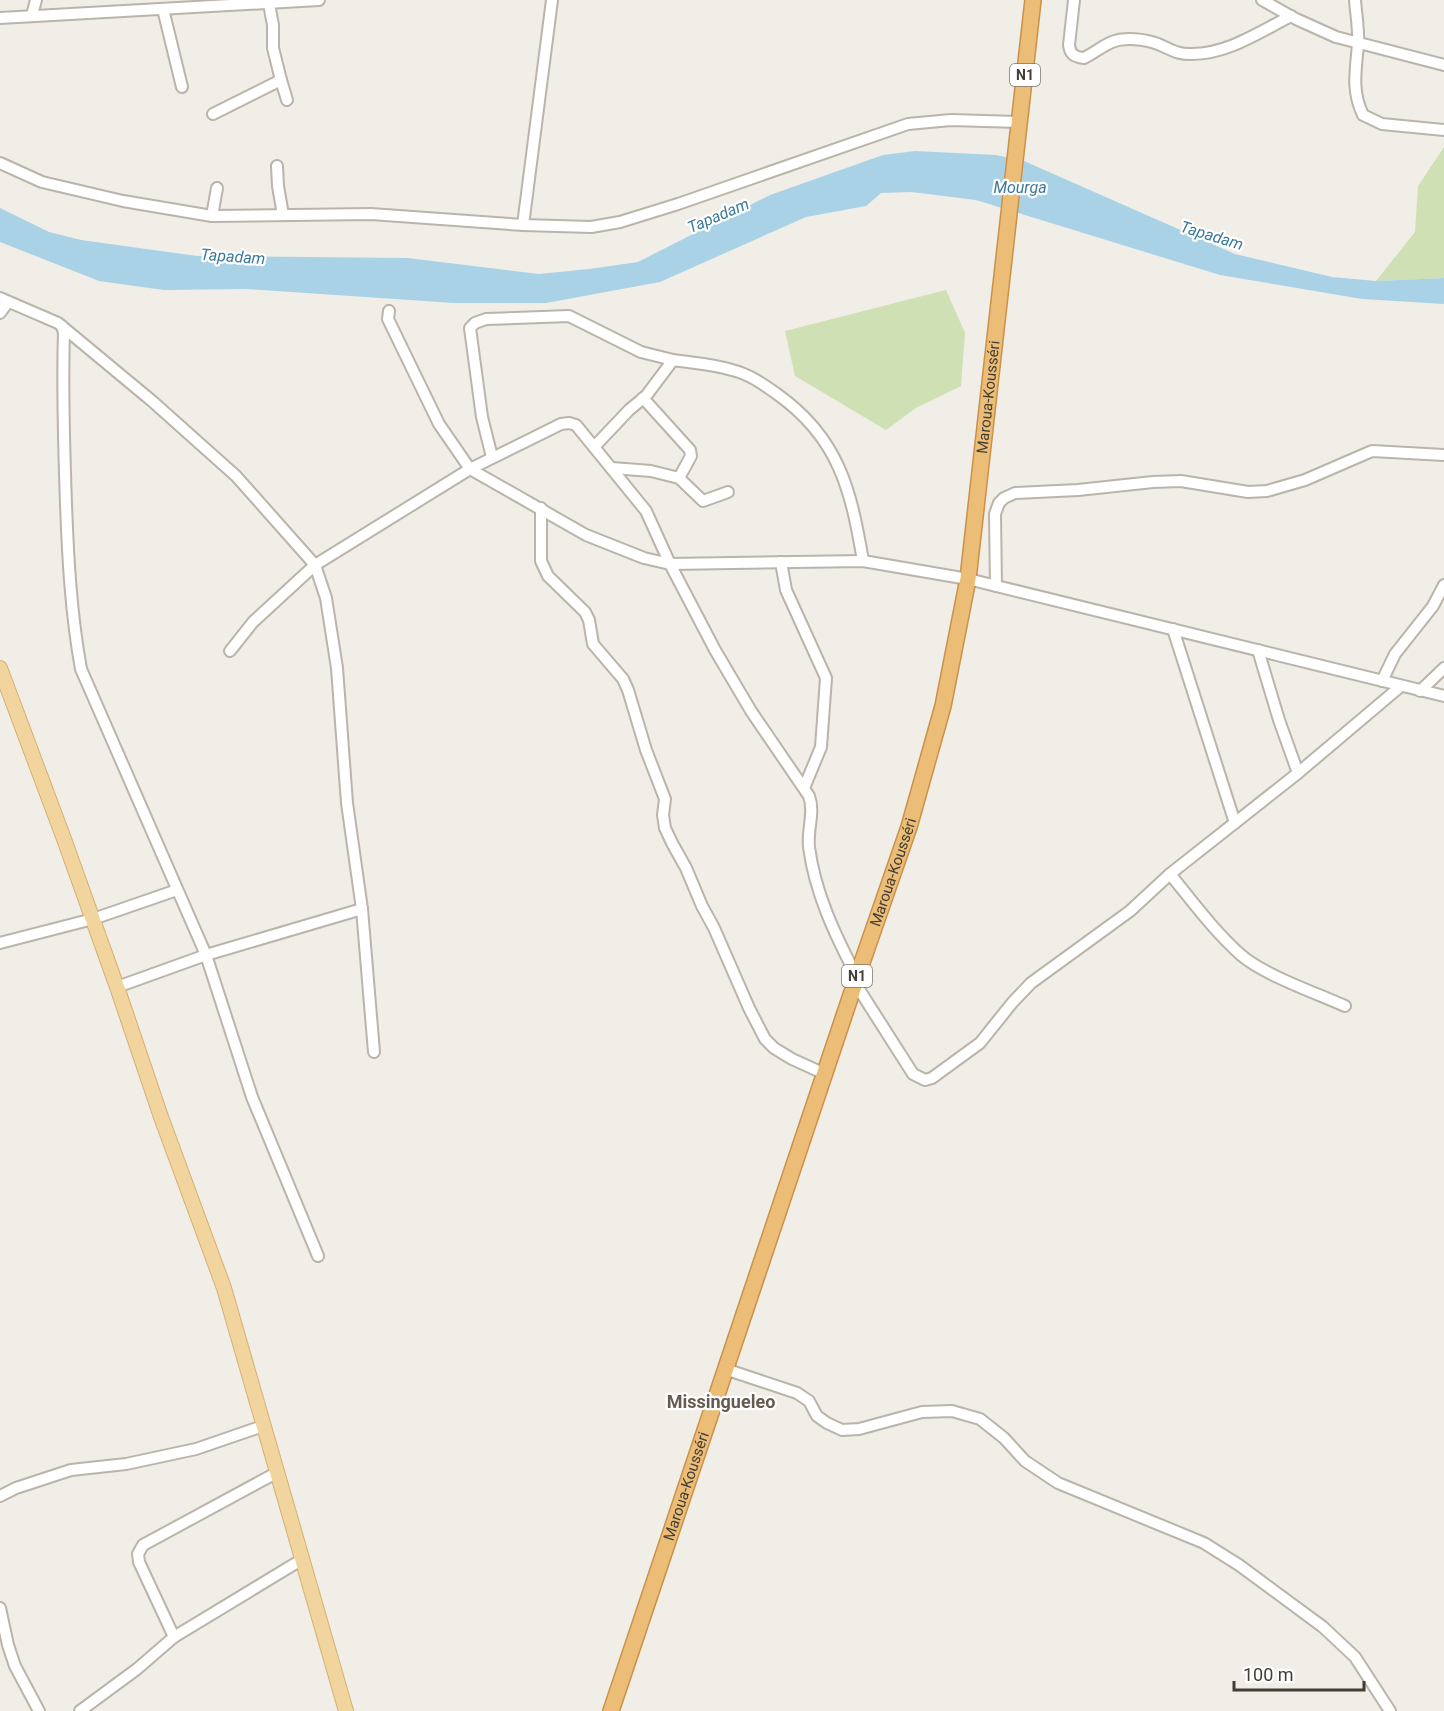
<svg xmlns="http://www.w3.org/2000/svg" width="1444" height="1711" viewBox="0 0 1444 1711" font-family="Roboto,sans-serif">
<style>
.green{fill:#cfe1b4}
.water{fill:#aad2e7}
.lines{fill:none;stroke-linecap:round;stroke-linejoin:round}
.minor-casing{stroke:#bbb4aa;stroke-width:14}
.major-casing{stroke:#d5b071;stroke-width:16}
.highway-casing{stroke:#ca9148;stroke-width:18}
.minor{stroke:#fff;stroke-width:10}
.major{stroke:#f2d49f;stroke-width:14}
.highway{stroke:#ecbd76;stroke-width:15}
.labels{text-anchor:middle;stroke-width:4.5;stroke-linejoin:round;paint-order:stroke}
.shield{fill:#fff;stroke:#7b7772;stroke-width:1.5}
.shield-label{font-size:14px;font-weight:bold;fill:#433d36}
.street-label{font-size:15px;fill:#433d36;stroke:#fff}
.water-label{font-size:16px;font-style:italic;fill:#3b799b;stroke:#fff}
.quarter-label{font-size:18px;font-weight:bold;fill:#645a4f;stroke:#fff}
</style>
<rect width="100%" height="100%" fill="#f1ede7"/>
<g class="green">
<path d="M1444 147V278L1376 281 1415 232 1418 186Z"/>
<path d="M946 290 965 333 961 386 916 408 886 430 795 376 785 331Z"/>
</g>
<path class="water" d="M915 151 996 155 1024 161 1235 254 1332 277 1376 281 1444 278V304L1362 299 1220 275 976 200 911 192 881 193 866 206 806 217 660 282 546 303H454L246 289 164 290 99 281 0 242V208L49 232 81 240 197 256 408 258 539 274 589 269 638 262 770 195 883 155Z"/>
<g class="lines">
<defs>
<g id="minor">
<path d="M1074 0 1069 45C1070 54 1074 57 1084 58 1093 54 1102 46 1112 42 1125 37 1145 39 1158 44 1170 49 1178 55 1192 54 1228 54 1261 31 1291 16"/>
<path d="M1262 0 1296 19 1336 37 1444 65"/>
<path d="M1355 0C1356 14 1359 30 1358 44 1356 70 1351 90 1363 115L1382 124 1444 130"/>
<path d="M163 9 182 87"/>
<path d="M32 15 36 0"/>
<path d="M0 18 319 0"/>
<path d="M281 80 287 100"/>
<path d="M213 114 281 80 273 48V25L269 4"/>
<path d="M0 163 42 182 123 201 212 216 371 214 523 225 591 227 620 222 678 204 908 124 951 120 1020 122"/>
<path d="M277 166 278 186 283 215"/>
<path d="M212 216 217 188"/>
<path d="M523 225 552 0"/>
<path d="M0 298 58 323 152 401 236 476 315 565 326 598 337 668 347 803 362 909 374 1052"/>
<path d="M389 311 388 319 439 424 470 469 586 535 644 558 670 564 863 561 968 579 1444 696"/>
<path d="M0 313 8 302"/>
<path d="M62 326 64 333C62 390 64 447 66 504 68 559 71 614 81 669L206 955 252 1097 318 1256"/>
<path d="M673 360C693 363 713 364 732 370 749 374 763 384 777 394 839 438 851 490 863 561"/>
<path d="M643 398 690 450 691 456 679 478"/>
<path d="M492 457 482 417 470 328 475 323 486 319 569 316 641 352 673 360 646 396 629 410 595 446"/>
<path d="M612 468 651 471 679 478 703 501 728 492"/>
<path d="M541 508V561L548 576 585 612 589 620 593 644 623 679 628 690 646 750 665 799 663 815 665 828 672 843 686 868 702 906 714 928 749 1008 765 1039 774 1048 792 1059 825 1074"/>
<path d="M781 562 786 590 826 678 821 747 804 788"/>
<path d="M996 586 995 514 999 503 1004 498 1015 493 1078 490 1153 482 1181 481 1248 492 1267 491 1305 480 1372 451 1444 455"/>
<path d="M1173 629 1235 823"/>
<path d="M1258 650 1279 720 1298 773"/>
<path d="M230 651 253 622 315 565 470 469 561 424 569 423 576 425 646 511 670 564 715 650 751 711 809 796C815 812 807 830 809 847 815 893 835 935 857 977"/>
<path d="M1382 681 1395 654 1433 606 1444 585"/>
<path d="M1420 691 1444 668"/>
<path d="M1170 874C1192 901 1214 931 1241 955 1264 975 1316 993 1345 1006"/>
<path d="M0 943 93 919 177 890"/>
<path d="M855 983 913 1074 925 1080 932 1078 980 1043 1012 1003 1031 983 1130 911 1170 874 1298 773 1401 686"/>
<path d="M117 987 206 955 362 909"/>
<path d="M725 1369 797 1393 809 1401 817 1416 827 1423 842 1430 859 1429 922 1412 952 1411 980 1419 1004 1438 1025 1461 1058 1483 1204 1543 1239 1565 1323 1627 1355 1657 1390 1711"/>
<path d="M0 1496 16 1488 71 1470 126 1464 196 1449 263 1426"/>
<path d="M0 1608 8 1645 15 1666 39 1711"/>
<path d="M174 1637 139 1562 138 1554 143 1545 276 1473"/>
<path d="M80 1711 137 1669 174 1637 301 1560"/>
</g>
<path id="major" d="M0 668 64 839 117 987 161 1117 224 1288 346 1711"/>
<g id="highway">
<path id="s1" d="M611 1711 857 977 909 827 943 706 968 579 1033 0"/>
</g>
</defs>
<use href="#minor" class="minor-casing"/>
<use href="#major" class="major-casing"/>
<use href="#highway" class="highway-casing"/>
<use href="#minor" class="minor"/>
<use href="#major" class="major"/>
<use href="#highway" class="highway"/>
</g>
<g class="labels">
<g class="shield">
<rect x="1010" y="64" width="30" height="22" rx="4.5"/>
<rect x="842" y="965" width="30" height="22" rx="4.5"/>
</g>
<g class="shield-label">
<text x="1025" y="80">N1</text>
<text x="857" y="981">N1</text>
</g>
<g class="street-label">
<text dy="5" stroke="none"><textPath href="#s1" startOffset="1371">Maroua-Kousséri</textPath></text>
<text dy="5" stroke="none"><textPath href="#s1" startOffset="885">Maroua-Kousséri</textPath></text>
<text dy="5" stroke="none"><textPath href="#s1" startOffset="237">Maroua-Kousséri</textPath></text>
</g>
<g class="water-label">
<text x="1020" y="193">Mourga</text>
<text transform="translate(718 215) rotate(-23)" y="6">Tapadam</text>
<text transform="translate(1212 235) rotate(17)" y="6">Tapadam</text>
<text transform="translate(233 256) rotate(4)" y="6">Tapadam</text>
</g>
<g class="quarter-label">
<text x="721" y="1408">Missingueleo</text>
</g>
</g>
<path d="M1234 1681v9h130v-9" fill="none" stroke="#433d36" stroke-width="3"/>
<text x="1243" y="1681" font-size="18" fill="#433d36" stroke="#ffffff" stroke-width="4.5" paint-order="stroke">100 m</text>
</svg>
